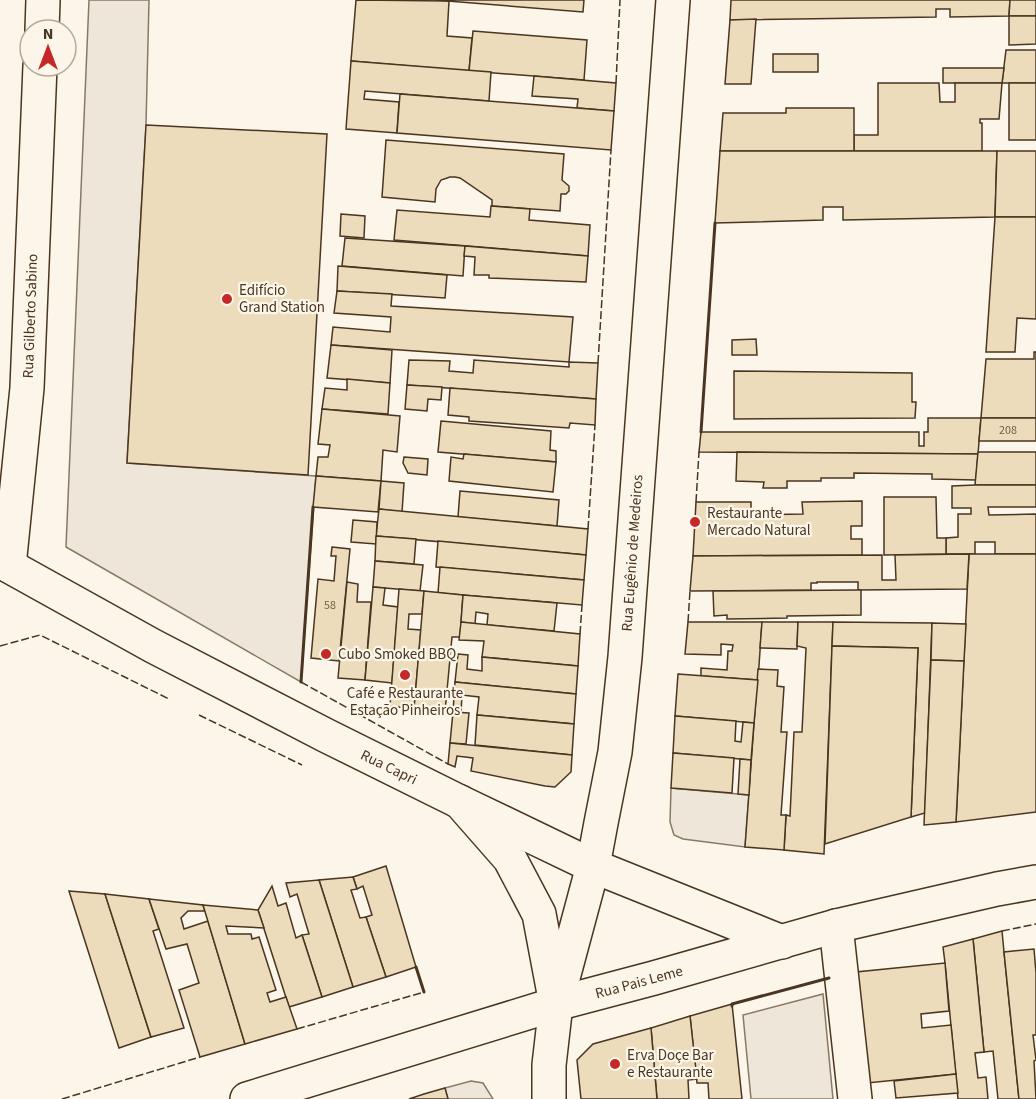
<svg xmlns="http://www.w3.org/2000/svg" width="1036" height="1099" viewBox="0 0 1036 1099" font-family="'Source Sans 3',sans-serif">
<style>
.green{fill:#ede6d9;stroke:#887966;stroke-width:1.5}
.building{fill:#ecdcbc;stroke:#4a3520;stroke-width:1.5}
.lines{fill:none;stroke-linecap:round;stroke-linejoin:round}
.minor-casing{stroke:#4a3520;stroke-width:36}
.major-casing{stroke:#4a3520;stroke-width:36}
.minor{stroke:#fbf6e9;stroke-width:33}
.major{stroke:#fbf6e9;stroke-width:33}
.fence{stroke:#4a3520;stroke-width:1.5;stroke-dasharray:8 3;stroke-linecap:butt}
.wall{stroke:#4a3520;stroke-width:3}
.poi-dot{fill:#c62828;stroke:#fbf6e9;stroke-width:2}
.labels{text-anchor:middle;stroke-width:4.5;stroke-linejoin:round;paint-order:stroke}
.number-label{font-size:12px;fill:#725f47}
.poi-label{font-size:15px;fill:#4a3520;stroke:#fbf6e9;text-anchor:start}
.street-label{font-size:15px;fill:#4a3520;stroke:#fbf6e9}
</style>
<rect width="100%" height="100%" fill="#fbf6e9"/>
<g class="green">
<path d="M89 0H149L146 125 127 463 316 476 301 682 66 547Z"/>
<path d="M671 788 749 795 745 847 683 839 674 835 670 822Z"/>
<path d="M823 994 833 1099H751L743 1015Z"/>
<path d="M471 1081 483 1083 493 1099H448L445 1088Z"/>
</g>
<g class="building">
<path d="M356 0 449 1 447 36 472 38 469 71 351 61Z"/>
<path d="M435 0H584L583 12Z"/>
<path d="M731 0H1010L1009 16 950 17V9H936V17L730 20Z"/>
<path d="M1010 0H1036V16H1009Z"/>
<path d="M1009 16H1036V44L1009 45Z"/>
<path d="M756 19 751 84H725L730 20Z"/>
<path d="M473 31 587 40 584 80 469 71Z"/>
<path d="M1006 50H1036V83H1002Z"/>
<rect x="773" y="54" width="45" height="18"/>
<path d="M351 61 491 72 489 101 365 91 364 99 399 102 397 133 346 129Z"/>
<path d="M943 68H1004L1002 83H943Z"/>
<path d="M534 76 616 83 614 111 577 108 578 99 532 96Z"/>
<path d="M878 83H939L940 102H955V83H1002L999 119H980V123H982V151H854V135H878Z"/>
<rect x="1009" y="83" width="27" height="57"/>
<path d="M400 94 614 111 611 150 397 133Z"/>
<path d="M786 108H854V151H720L723 113H786Z"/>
<path d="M146 125 327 134 308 475 127 463Z"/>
<path d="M386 140 564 154 562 180 569 186V191L566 194H561L560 211 492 206V200L460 178 455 177H450L441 180 436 189 435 202 382 197Z"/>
<path d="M720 151H997L995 217 843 220V207H823V220L715 223Z"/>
<path d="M997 151H1036V217H995Z"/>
<path d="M491 206 530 209 529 220 590 225 588 256 394 240 397 210 490 217Z"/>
<path d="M341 214 365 216 364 238 340 236Z"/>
<path d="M995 217H1036V319L1017 318 1015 352H986Z"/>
<path d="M345 238 465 246 463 276 342 266Z"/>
<path d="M465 246 588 256 586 282 489 278V275H474L475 257 464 256Z"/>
<path d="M338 266 447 275 445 298 337 291Z"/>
<path d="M337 291 392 294 391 306 573 317 569 362 331 345 333 327 390 332 391 317 334 313Z"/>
<path d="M756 339 757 355H732V340Z"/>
<path d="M331 345 392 350 390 383 327 378Z"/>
<path d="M1034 352H1036V418H981L986 359H1034Z"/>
<path d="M409 360 450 361 449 371 473 373 474 360 569 367V362L598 363 596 399 407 385Z"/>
<path d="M734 371 912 373V402H916L915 418 734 419Z"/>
<path d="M347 379 390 383 388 414 322 409 325 388 347 390Z"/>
<path d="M407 385 442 387 441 400 428 399 427 411 405 409Z"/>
<path d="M450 388 596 399 595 425 570 423 569 428 469 421V417L448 415Z"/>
<path d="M322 409 400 416 397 452 383 450 381 481 316 476 318 457H328L330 445 318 444Z"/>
<path d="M928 418H981L978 454 699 452 701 432H919V446H924V432H928Z"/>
<path d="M981 418H1036V441H979Z"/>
<path d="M441 421 551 431 550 450 556 451V462L438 452Z"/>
<path d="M737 452 978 454 976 480 932 479V474L854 473V478H821V481H787V488H763L764 482 736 481Z"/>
<path d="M978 452H1036V485H975Z"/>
<path d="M464 454 556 462 553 492 449 481 451 457 463 459Z"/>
<path d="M404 457 428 459 427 475 408 473 403 463Z"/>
<path d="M316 476 381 481 378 512 313 507Z"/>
<path d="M381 481 404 483 402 512 379 509Z"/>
<path d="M975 485H1036V507H988L989 515 1036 514V554H995V542H975V554H946V538L958 537V514H971V508H952V486Z"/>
<path d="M460 491 559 500 557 526 458 517Z"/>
<path d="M884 497H936L937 538H946V554L884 555Z"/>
<path d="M862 501V526H851V539H862V555L693 556 696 502H751V515L803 514 802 502Z"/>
<path d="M379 509 588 529 586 555 376 536Z"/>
<path d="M353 520 377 522 376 544 351 542Z"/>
<path d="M376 536 416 539 414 564 375 561Z"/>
<path d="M438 541 586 555 584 580 436 567Z"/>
<path d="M332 547 350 549 339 661 311 658 318 579 334 581 336 556H331Z"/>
<path d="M969 554H1036V812L956 822Z"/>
<path d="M969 554 967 589 858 590V582H817V583H811V590L690 591 693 556 882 555V580H896L895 555Z"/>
<path d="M375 561 423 565 420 591 373 587Z"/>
<path d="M440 567 584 580 582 605 438 593Z"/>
<path d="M347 582 358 584 357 602H371L365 680 338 678Z"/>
<path d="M373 587 385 588 383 605 398 607 392 683 365 680Z"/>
<path d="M399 589 424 591 422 614H409L408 629 421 630 414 709 390 706Z"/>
<path d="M858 590H861V615L787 616V618L727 619V615L714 616 713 591Z"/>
<path d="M424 591 463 595 460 637H452L445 712 414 709Z"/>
<path d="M463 595 557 603 554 631 487 625 488 614 476 612 475 624 461 622Z"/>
<path d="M461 622 580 634 578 666 482 657 484 641 459 640Z"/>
<path d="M688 622H762L758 680 701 676V668L727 670 728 651H732L733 645 721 644V655L685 654Z"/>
<path d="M762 622H798L797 649 760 648Z"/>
<path d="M798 622H833L824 854 784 850 786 815 790 816 794 732H802L806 648 797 646Z"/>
<path d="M833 622 932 623 925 813 911 817 918 648 832 646Z"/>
<path d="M932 623 966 624 964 661 931 660Z"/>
<path d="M832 646 918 648 911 817 825 844Z"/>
<path d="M458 654 468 655 467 669 482 671V657L578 666 576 694 455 682Z"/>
<path d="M931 660 964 661 956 822 924 825Z"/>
<path d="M758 669 778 670 777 686 784 687 781 732H787L781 815H786L784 850 745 847Z"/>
<path d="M678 674 758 680 754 723 675 716Z"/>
<path d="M455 682 576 694 574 724 477 715 479 697 462 695 461 712H453Z"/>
<path d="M453 712 469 713 466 744 450 743Z"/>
<path d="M477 715 574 724 572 755 475 745Z"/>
<path d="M675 716 736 721 735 741 741 742 743 722 754 723 751 760 673 753Z"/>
<path d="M450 743 572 755 571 772 555 787 545 786 471 771 473 758 457 756 455 767 448 764Z"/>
<path d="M673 753 734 758 732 793 671 788Z"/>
<path d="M740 759 751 760 749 795 738 794Z"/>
<path d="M386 866 416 967 386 977 366 917 372 915 363 886 357 889 353 877Z"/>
<path d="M353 877 357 889 351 890 360 918 366 917 386 977 353 987 319 880Z"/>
<path d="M319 880 353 987 322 997 302 935 309 934 297 894 290 897 286 883Z"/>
<path d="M272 886 278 906 286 903 296 938 302 935 322 997 289 1007 258 910Z"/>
<path d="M69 891 105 894 151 1037 119 1048Z"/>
<path d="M105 894 149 899 159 929 153 931 184 1028 151 1037Z"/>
<path d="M149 899 203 905 205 911H188L181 918 184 929 208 921 245 1044 200 1057 179 990 199 983 187 944 166 949Z"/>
<path d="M203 905 258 910 264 928 226 926 228 934H251L252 939 259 937 276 990 267 993 270 1002 286 997 297 1029 245 1044Z"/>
<path d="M1002 931 1004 952 1019 1099H998L993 1051 984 1052 973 939Z"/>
<path d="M973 939 984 1052 975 1053 978 1078 986 1077 988 1099H958L945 963 943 947Z"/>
<path d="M1034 949 1036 973V1035H1033L1036 1060 1034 1061 1036 1099H1019L1004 952Z"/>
<path d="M945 963 949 1011 921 1014 922 1028 951 1025 956 1074 867 1083 856 972Z"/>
<path d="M732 1004 742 1099H709L708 1083H697L690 1016Z"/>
<path d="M690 1016 697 1079 688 1080 689 1099H657L651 1028Z"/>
<path d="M651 1028 657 1099H581L577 1060 593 1044Z"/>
<path d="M956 1074 958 1093 896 1098 894 1081Z"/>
<path d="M445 1088 448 1099H409L424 1094Z"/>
</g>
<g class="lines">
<defs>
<g id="minor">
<path d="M42 30 43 0"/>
<path d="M0 554 9 566 153 646 327 736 460 802 593 866 782 942"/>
<path d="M9 566 27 388 40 66"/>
<path d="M836 926 855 1099"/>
<path d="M556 1004 593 866 601 823 615 752 625 657 673 0"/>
</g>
<g id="major">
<path d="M460 802 510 859 539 914 556 1004 549 1065V1099"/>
<path d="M247 1099 556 1004 654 978 836 926 997 889 1036 882"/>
</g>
</defs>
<use href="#minor" class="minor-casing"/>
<use href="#major" class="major-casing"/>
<use href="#minor" class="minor"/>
<use href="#major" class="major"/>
<g class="fence">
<path d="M616 83 620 0"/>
<path d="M598 363 611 150"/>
<path d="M696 502 699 452"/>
<path d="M588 529 595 425"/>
<path d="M688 622 690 591"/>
<path d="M580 634 582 605"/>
<path d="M0 646 40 635 169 699"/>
<path d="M301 682 448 764"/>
<path d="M199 715 302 765"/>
<path d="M1002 931 1036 924"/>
<path d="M297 1029 424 992"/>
<path d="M62 1099 200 1057"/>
</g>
<g class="wall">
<path d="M701 432 715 223"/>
<path d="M301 682 313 507"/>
<path d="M416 967 424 992"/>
<path d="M732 1006V1004L829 978"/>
</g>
</g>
<g class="poi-dot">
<circle cx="227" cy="299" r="6"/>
<circle cx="695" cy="522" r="6"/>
<circle cx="326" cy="654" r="6"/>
<circle cx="405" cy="675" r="6"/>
<circle cx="615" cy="1064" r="6"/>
</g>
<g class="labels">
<g class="number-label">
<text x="1008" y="434">208</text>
<text x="330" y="609">58</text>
</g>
<g class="poi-label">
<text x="239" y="295">Edifício<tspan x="239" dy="17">Grand Station</tspan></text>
<text x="707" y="518">Restaurante<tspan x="707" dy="17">Mercado Natural</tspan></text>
<text x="338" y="659">Cubo Smoked BBQ</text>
<text x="405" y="698" text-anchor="middle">Café e Restaurante<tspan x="405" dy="17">Estação Pinheiros</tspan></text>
<text x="627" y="1060">Erva Doçe Bar<tspan x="627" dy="17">e Restaurante</tspan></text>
</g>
<g class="street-label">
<text transform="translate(30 316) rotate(-88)" y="5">Rua Gilberto Sabino</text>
<text transform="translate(632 553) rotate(-86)" y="5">Rua Eugênio de Medeiros</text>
<text transform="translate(389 767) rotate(26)" y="5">Rua Capri</text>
<text transform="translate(639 982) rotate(-15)" y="5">Rua Pais Leme</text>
</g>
</g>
<g transform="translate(48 48)"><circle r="28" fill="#fbf6e9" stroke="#b4a999" stroke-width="1.5"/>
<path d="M0-4.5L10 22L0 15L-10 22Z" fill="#c62828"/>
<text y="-9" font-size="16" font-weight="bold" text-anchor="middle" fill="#4a3520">N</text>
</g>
</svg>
